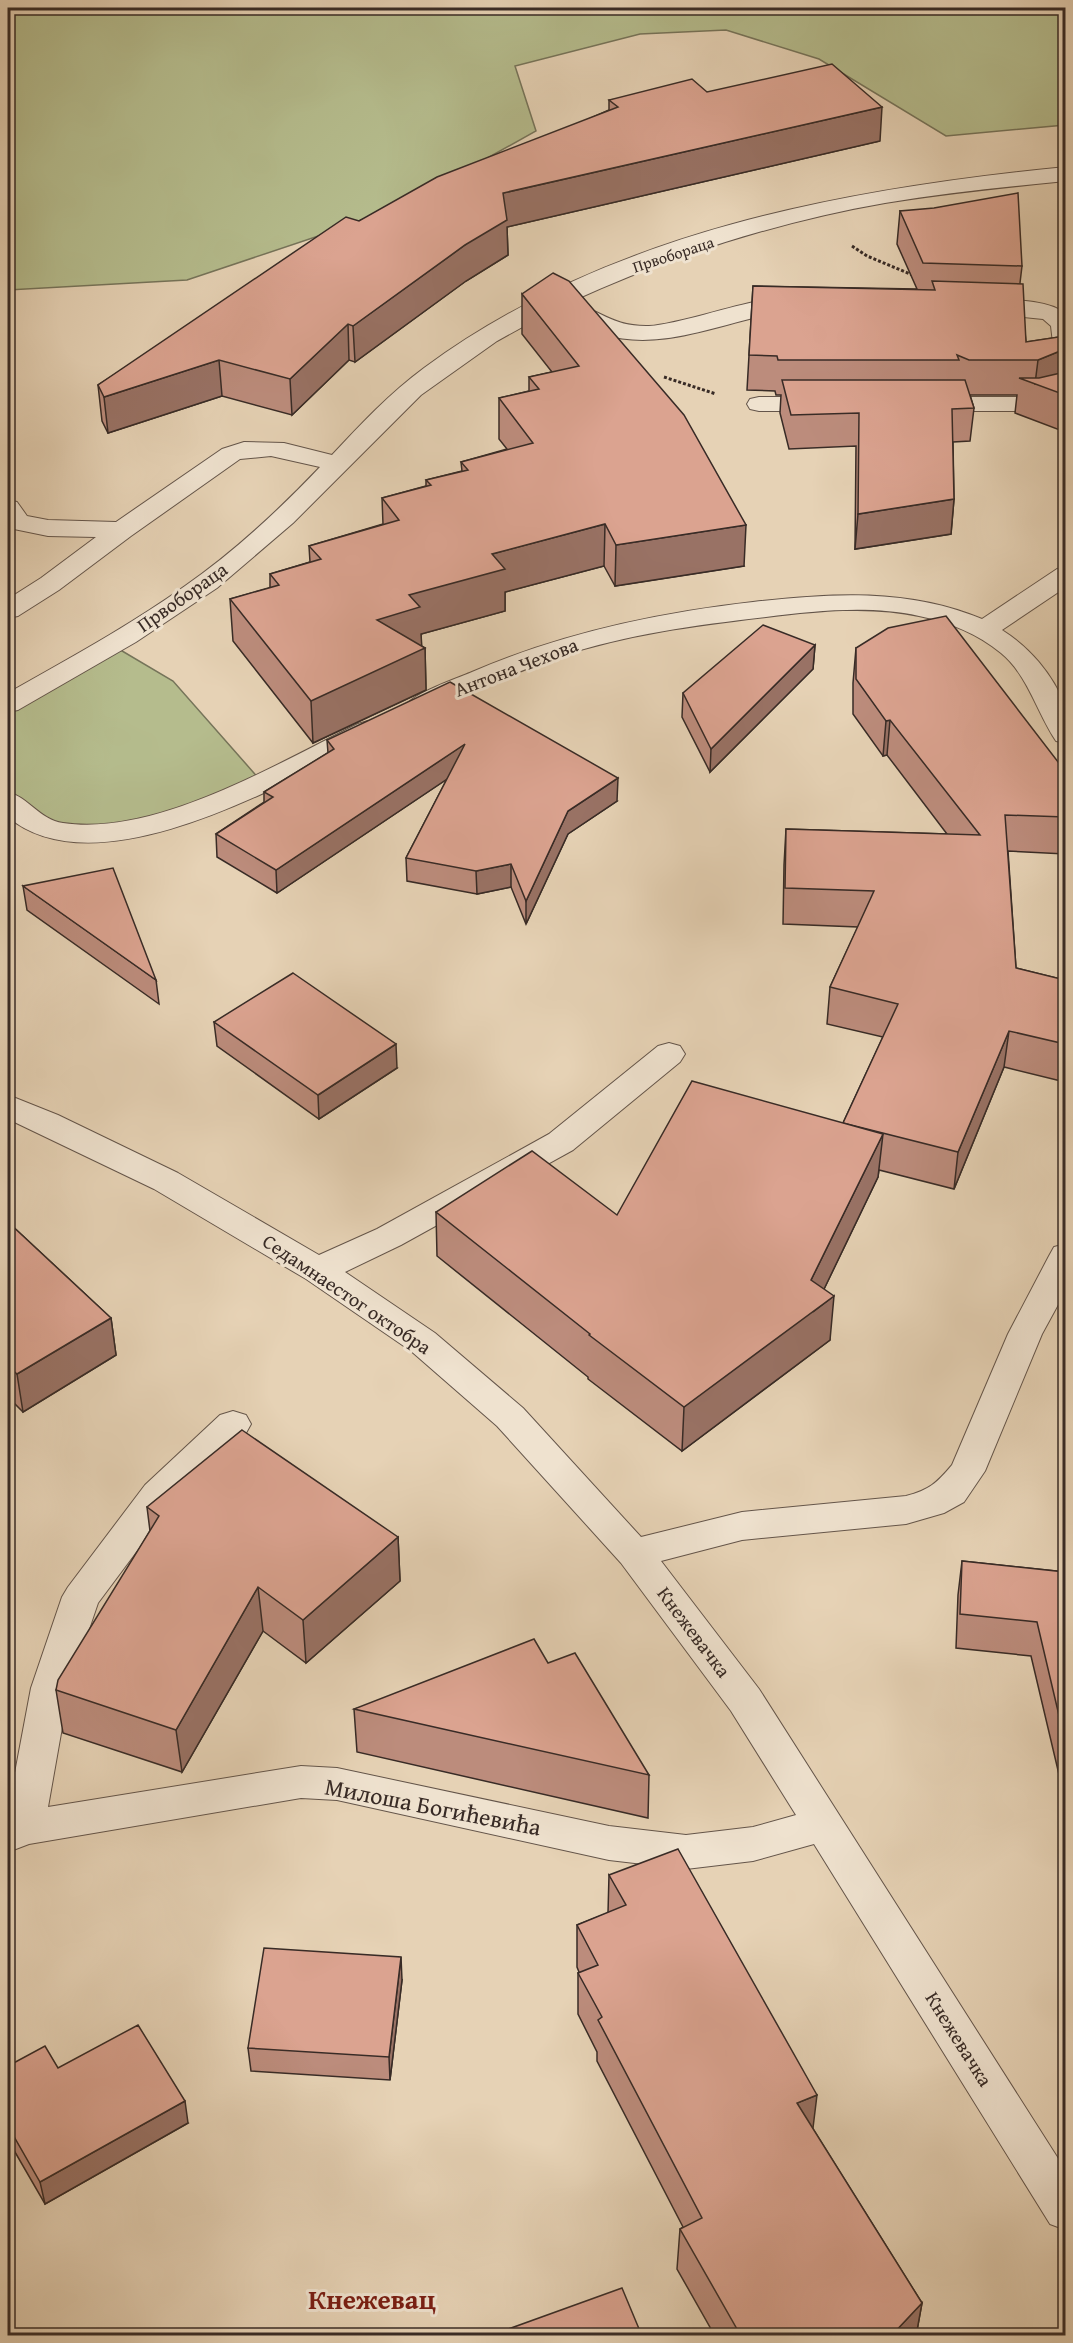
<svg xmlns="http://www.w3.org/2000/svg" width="1073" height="2343" viewBox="0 0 1073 2343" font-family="'Gentium Book Plus',serif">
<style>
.green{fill:#b5bc8d;stroke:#76745a;stroke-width:1.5}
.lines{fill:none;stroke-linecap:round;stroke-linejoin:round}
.minor-casing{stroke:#64554a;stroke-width:2}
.path{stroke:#382b26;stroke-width:3;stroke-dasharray:3 2;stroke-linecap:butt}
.minor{fill:#efe2cf;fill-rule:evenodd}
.wall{fill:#bc8c7c;stroke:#382b26;stroke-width:1.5}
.shaded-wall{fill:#997265;stroke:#382b26;stroke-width:1.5}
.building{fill:#dba390;stroke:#382b26;stroke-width:1.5}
.labels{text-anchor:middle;stroke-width:6;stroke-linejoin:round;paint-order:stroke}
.far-street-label{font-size:16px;fill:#382b26;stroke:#efe2cf}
.street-label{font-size:20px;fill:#382b26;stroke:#efe2cf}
.near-street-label{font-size:24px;fill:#382b26;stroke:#efe2cf}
.near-quarter-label{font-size:27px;font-weight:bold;fill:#7a1f14;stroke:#efe2cf}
</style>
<rect width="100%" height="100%" fill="#e6d2b5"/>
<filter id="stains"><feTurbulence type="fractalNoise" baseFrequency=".00333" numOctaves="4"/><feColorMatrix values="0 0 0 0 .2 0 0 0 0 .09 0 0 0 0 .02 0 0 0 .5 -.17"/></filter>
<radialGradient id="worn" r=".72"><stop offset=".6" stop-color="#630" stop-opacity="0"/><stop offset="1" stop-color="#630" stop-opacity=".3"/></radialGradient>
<g class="green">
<path d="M8 8H1065V125L946 136 819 59 726 30 640 34 515 66 536 131 390 212 187 280 8 290Z"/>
<path d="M112 645 173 681 261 781 206 806 78 833 8 801V704Z"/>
</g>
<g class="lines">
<defs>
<g id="minor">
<path d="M1066 167V181C1005 187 945 193 885 203 776 222 671 256 570 302 601 310 612 327 649 326 692 323 768 290 803 299L807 304 803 309C787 313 770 314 753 318 704 330 653 350 602 334 588 330 574 321 561 314L557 308 497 341 421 395 293 523 217 588 136 642 18 710 8 712V693C68 659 129 626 185 586 234 552 279 510 320 467L271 456 240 459 131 536 59 590 18 616 8 618V599L41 578 96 537 48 536 9 528 8 500 17 502 27 516 48 520 116 522 222 449 244 442 284 443 332 455C361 424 390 393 424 368 608 232 843 189 1066 167Z"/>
<path d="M981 300C1006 301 1045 297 1066 314V359L1057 357 1054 352 1051 326 1043 319 973 312 969 307 973 302Z"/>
<path d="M1066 383V404L1034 411H929L920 409 917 404 920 399 929 397H1034C1047 394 1054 386 1066 383Z"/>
<path d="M759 397H826L835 399 838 404 835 409 826 411H759L750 409 747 404 750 399Z"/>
<path d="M1066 567V587L1002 630C1029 647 1053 674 1065 706 1068 716 1066 732 1066 743L1056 741C1037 713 1028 675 1001 653 978 634 949 622 919 616 870 605 816 611 766 617 697 625 628 634 561 656 515 672 472 692 428 713L418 715 408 713 404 707C414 693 455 679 472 672 562 633 656 613 753 602 831 593 908 588 982 619L1057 569Z"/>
<path d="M368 721 378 724 382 730 378 736C289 780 99 893 8 817V792C28 797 40 820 63 823 155 837 276 764 358 724Z"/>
<path d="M669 1043 680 1046 685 1054 680 1062 573 1150 401 1245 345 1272 435 1333 523 1408 641 1537 742 1512 906 1496C929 1490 937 1483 952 1465L1008 1334 1049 1256 1054 1247 1066 1244V1290L1042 1334 985 1471 964 1502 944 1513 906 1524 742 1540 661 1561 759 1689 1066 2171V2230L1050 2224 814 1844 753 1861 686 1869 609 1860 337 1800 301 1798 29 1844 8 1852V1810L31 1688 62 1597 68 1587 145 1485 220 1415 233 1411 246 1415 251 1424 246 1433 171 1505 98 1603 69 1688 48 1807 301 1766 337 1768 609 1826 686 1835 753 1827 796 1815 731 1711 621 1563 497 1426 411 1351 306 1279 154 1189 8 1119V1095L58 1115 178 1173 319 1255 377 1229 549 1134 658 1046Z"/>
</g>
</defs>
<use href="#minor" class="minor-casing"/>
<g class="path">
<path d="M852 246 867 256 915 276"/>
<path d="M664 377 716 394"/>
</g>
<use href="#minor" class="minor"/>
</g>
<g class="wall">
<path d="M707 92 880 141 507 227 508 255 466 281 355 362 349 360 292 415 222 396 108 433 102 421 98 385 359 221 609 110V100Z"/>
<path d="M900 211 1022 266 1020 283 1026 342 1065 336V432L1015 413 1017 395H970L974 408 970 441 953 442 954 499 951 534 855 549 856 446 789 449 780 413 781 395H776L775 391 747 390 753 286 917 289 897 244Z"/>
<path d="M522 294 744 566 615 586 604 566 505 592V611L421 634V646L425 648 426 690 313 743 233 641 230 599 270 588V574L310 562 309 546 383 524 382 498 426 486V480L462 471 461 462 507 449 499 439V398L529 391V377L552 372 522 334Z"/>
<path d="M815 645 813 669 710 772 682 717 683 693Z"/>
<path d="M856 648 1065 771V854L1008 851 1016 968 1065 980V1082L1004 1067 954 1189 879 1170 878 1177 824 1289 830 1340 682 1451 588 1379V1377L437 1256 436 1212 617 1215 843 1123 883 1037 827 1024 830 987 858 927 783 924 784 865 786 829 947 834 887 755 883 756 853 714V683Z"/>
<path d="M327 740 617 801 568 834 526 924 511 887 477 894 407 881 406 858 447 779 277 893 217 857 216 834 264 802V792L328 753Z"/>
<path d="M23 886 156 980 159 1004 27 910Z"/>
<path d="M214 1022 397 1068 319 1119 217 1046Z"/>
<path d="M8 1222 111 1318 116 1355 23 1412 8 1397Z"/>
<path d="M147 1507 398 1537 400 1581 306 1663 263 1631 182 1772 63 1733 56 1690 150 1531Z"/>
<path d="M962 1561 1065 1572V1800L1031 1656 956 1648 958 1595Z"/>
<path d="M548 1663 649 1775 648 1818 357 1752 354 1709Z"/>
<path d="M609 1875 813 2129 922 2303 916 2336H715L677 2269 680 2229 683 2227 597 2061V2052L578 2014V1973L579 1972 577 1967V1925L608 1913Z"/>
<path d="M402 1980 390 2080 251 2071 248 2048Z"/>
<path d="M8 2066 58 2068 188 2123 45 2204 8 2140Z"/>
</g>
<g class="shaded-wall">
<path d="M882 107 880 141 507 227 508 255 466 281 355 362 353 326 465 245 503 193Z"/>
<path d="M348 324 349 360 292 415 290 379Z"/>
<path d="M1065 349V382L1035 384 1038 360Z"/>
<path d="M219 360 222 396 108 433 104 397Z"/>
<path d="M954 499 951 534 855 549 858 514Z"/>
<path d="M605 524 604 566 505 592V611L421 634 422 649 425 648 426 690 313 743 311 701 377 620 409 595 492 554Z"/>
<path d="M746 525 744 566 615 586 616 545Z"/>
<path d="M815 645 813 669 710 772 711 749Z"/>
<path d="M890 720 887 755 883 756 886 721Z"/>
<path d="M465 744V767L277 893 276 870Z"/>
<path d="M618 778 617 801 568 834 526 924V901L568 811Z"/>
<path d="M511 864V887L477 894 476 871Z"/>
<path d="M1009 1031 1004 1067 954 1189 958 1152Z"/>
<path d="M396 1044 397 1068 319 1119 318 1095Z"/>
<path d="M883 1134 878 1177 813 1312 834 1296 830 1340 682 1451 684 1407 811 1280Z"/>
<path d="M111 1318 116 1355 23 1412 17 1374Z"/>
<path d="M398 1537 400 1581 306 1663 303 1620Z"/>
<path d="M258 1587 263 1631 182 1772 176 1730Z"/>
<path d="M401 1957 402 1980 390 2080 389 2057Z"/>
<path d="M817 2095 812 2136 797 2103Z"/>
<path d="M185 2101 188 2123 45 2204 40 2182Z"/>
<path d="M922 2303 916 2336H891Z"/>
</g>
<g class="building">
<path d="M832 64 882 107 503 193 507 220 465 245 353 326 348 324 290 379 219 360 104 397 98 385 346 217 359 221 437 177 618 107 609 100 692 79 707 92Z"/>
<path d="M1018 193 1022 266 923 263 900 211 934 208Z"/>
<path d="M553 273 569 281 684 415 746 525 616 545 605 524 492 554 505 569 409 595 420 607 377 620 425 648 311 701 230 599 279 585 270 574 321 559 309 546 399 520 382 498 431 485 426 480 468 470 461 462 533 443 499 398 539 389 529 377 579 366 522 294Z"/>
<path d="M932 281 1023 284 1026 342 1065 336V349L1038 360H969L957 355 959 360H778L777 356 749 355 753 286 935 290Z"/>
<path d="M1065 372V395L1019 378H1039Z"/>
<path d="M782 380H965L974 408 952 409 954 499 858 514 859 413 791 415Z"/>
<path d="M946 616 1065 771V817L1005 815 1016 968 1065 980V1044L1009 1031 958 1152 843 1123 898 1004 830 987 874 891 785 888 786 829 980 835 890 720 886 721 856 679V648L888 628Z"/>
<path d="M763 625 815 645 711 749 683 693Z"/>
<path d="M450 682 618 778 568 811 526 901 511 864 476 871 406 858 465 744 276 870 216 834 273 797 264 792 334 749 327 740Z"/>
<path d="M113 868 156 980 23 886Z"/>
<path d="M293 973 396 1044 318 1095 214 1022Z"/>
<path d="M692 1081 883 1134 811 1280 834 1296 684 1407 589 1335 590 1334 436 1212 532 1151 617 1215Z"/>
<path d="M8 1222 111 1318 17 1374 8 1366Z"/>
<path d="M242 1430 398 1537 303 1620 258 1587 176 1730 56 1690 58 1680 159 1516 147 1507Z"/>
<path d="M962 1561 1065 1572V1741L1037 1622 960 1614Z"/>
<path d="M534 1639 548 1663 575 1653 649 1775 354 1709Z"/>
<path d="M678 1849 817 2095 797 2103 922 2303 891 2336H741L680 2229 702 2218 598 2020 602 2017 578 1973 598 1965 577 1925 626 1905 609 1875Z"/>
<path d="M264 1948 401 1957 389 2057 248 2048Z"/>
<path d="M138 2025 185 2101 40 2182 8 2126V2066L45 2046 58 2068Z"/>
<path d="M622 2288 642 2336H489Z"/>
</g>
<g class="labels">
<g class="far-street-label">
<text transform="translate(673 254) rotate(-18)" y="6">Првобораца</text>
</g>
<g class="street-label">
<text transform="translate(182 597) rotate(-35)" y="7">Првобораца</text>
<text transform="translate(516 667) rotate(-21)" y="7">Антона Чехова</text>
<text transform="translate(347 1294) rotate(34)" y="7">Седамнаестог октобра</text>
<text transform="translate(694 1632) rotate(53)" y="7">Кнежевачка</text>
<text transform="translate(959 2039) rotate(58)" y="7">Кнежевачка</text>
</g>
<g class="near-street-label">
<text transform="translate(433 1807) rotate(11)" y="8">Милоша Богићевића</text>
</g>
<g class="near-quarter-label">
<text x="372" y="2309">Кнежевац</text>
</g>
</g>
<rect width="1073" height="2343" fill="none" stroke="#e6d2b5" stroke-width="30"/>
<rect x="9" y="9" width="1055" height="2325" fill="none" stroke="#382b26" stroke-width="3"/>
<rect x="15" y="15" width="1043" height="2313" fill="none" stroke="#382b26" stroke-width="1.5"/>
<rect width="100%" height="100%" filter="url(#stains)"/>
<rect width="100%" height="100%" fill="url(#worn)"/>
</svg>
